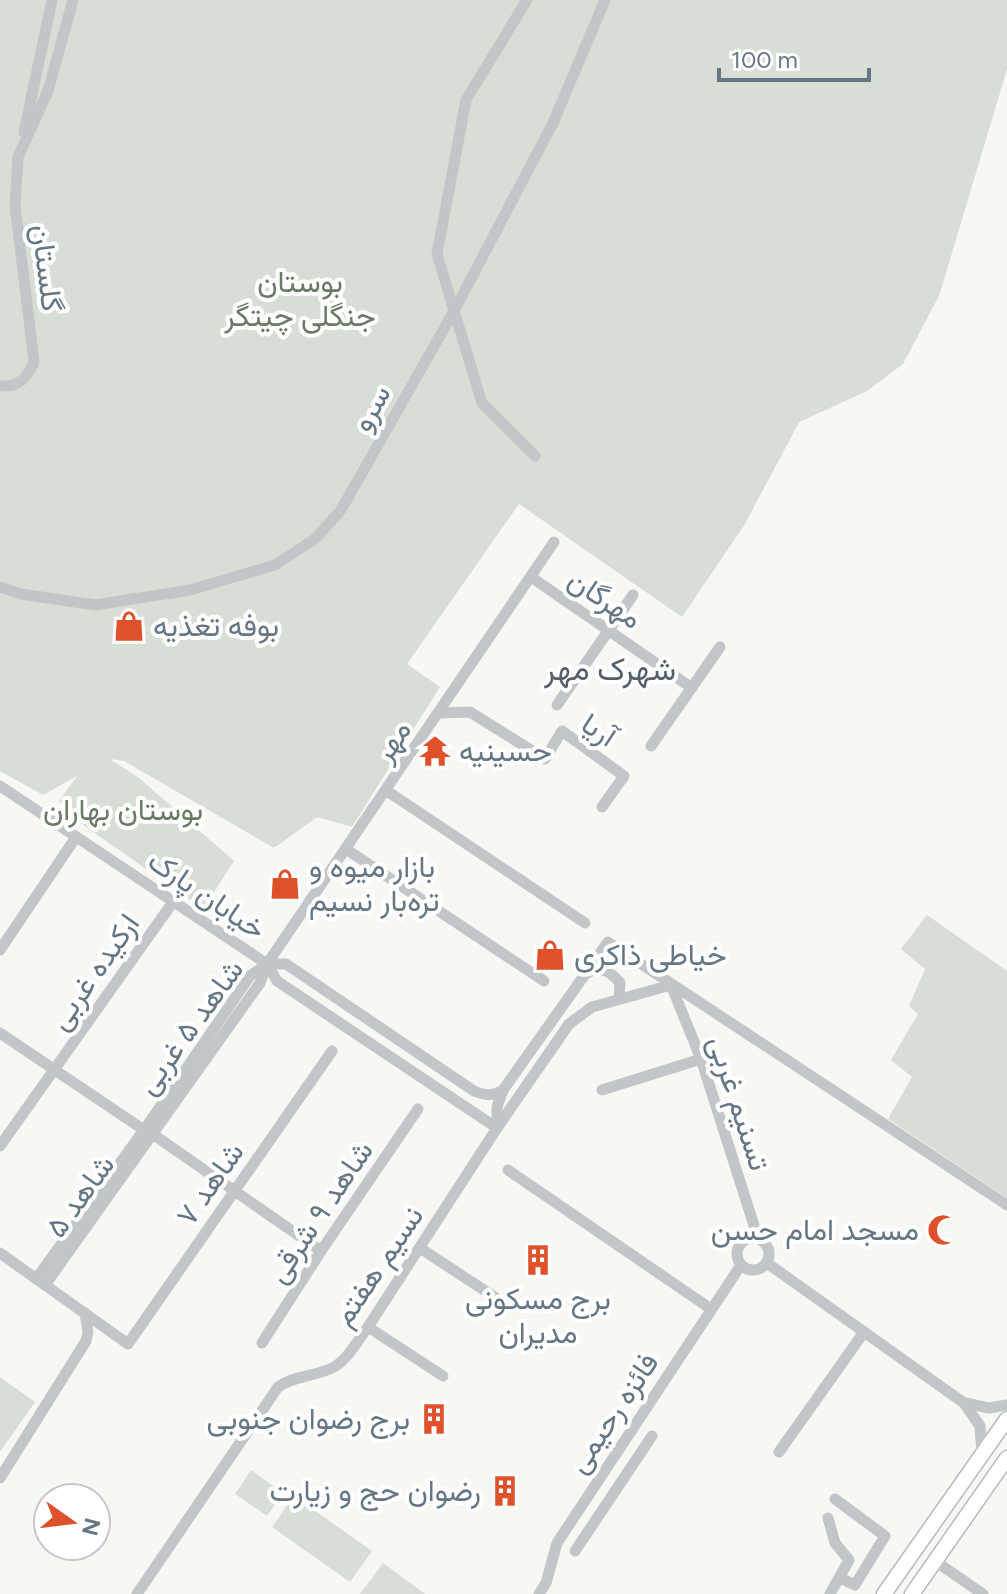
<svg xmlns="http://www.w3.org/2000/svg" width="1007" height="1594" viewBox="0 0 1007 1594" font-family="Figtree,Vazirmatn,sans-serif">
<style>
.green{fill:#d8ded5}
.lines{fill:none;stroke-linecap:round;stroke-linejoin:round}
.major-casing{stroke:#b5babd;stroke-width:17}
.minor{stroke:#c2c6c9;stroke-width:11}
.major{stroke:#fff;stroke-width:14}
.labels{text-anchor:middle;stroke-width:8;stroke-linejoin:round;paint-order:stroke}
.street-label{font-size:30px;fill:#667784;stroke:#fff}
.park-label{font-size:30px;fill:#6a7b65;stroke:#fff}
.poi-label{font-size:30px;fill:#667784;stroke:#fff;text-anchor:start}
.neighbourhood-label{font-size:32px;fill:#546069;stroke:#fff}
</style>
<rect width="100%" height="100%" fill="#f7f7f4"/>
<g class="green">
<path d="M0 0H1007V69L939 296 903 364 867 391 799 422 745 524 682 617 519 504 407 664 440 687 352 827 317 817 274 848 124 761 110 759 139 778 234 861 203 909 75 819 59 801 77 776 43 795 0 771Z"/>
<path d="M927 915 1007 971V1198L888 1119 912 1077 891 1060 918 1014 909 1006 925 969 901 949Z"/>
<path d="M0 1377 35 1402 0 1452Z"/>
<path d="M251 1470 283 1493 267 1516 235 1494Z"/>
<path d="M294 1496 372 1551 350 1582 272 1527Z"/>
<path d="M383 1563 425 1594H360Z"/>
</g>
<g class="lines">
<defs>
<g id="major">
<path d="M884 1594 1007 1419"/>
<path d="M912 1594 1007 1458"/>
</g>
</defs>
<use href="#major" class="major-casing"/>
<g class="minor">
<path d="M527 0 466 100 437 254 482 403 535 456"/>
<path d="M24 132 52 0"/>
<path d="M0 386C19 387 28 378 34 361L15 205 18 157 48 91 73 0"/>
<path d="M531 577 692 688"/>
<path d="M0 587 21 594 95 605 190 590 275 565 315 539 341 510 454 311 553 123 605 0"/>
<path d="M557 705 633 595"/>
<path d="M440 713 470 712 545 759 562 731 624 776 602 807"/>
<path d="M651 746 720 647"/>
<path d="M0 786 267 964 277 981 497 1128"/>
<path d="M387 791 585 923"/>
<path d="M346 849 544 981"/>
<path d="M0 950 76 837"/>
<path d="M267 964H286L474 1091C486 1096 492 1096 503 1090"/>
<path d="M587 973C603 966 610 971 620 983L619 999"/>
<path d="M671 985 701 1059 758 1238"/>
<path d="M0 1033 144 1130"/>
<path d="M602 1090 701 1059"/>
<path d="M497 1128V1107L503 1090 608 942 1007 1205"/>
<path d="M154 1135 321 1251"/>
<path d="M0 1146 173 902"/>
<path d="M508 1170 711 1309"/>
<circle cx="753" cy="1254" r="16"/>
<path d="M420 1248 496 1298"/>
<path d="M0 1253 128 1344 332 1051"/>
<path d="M767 1263 964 1403 980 1426 982 1454"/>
<path d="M36 1279 144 1130 250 976 266 965"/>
<path d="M45 1285 260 983 267 964 554 542"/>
<path d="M368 1327 443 1376"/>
<path d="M262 1343 321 1251 418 1109"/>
<path d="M965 1403 989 1408 1007 1405"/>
<path d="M779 1452 864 1332"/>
<path d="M0 1478 86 1341 88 1332 85 1313"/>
<path d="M835 1499 885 1536 855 1585 840 1578"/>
<path d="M828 1518 835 1543 849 1560 830 1594"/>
<path d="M575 1551 652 1436"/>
<path d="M935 1561 983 1594"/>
<path d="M137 1594 278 1387C295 1375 315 1377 334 1367 348 1359 358 1340 368 1327L497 1128 569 1024 592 1007 671 985"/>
<path d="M539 1594 546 1583 557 1543 741 1265"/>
</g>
<use href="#major" class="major"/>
</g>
<defs>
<symbol id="shop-bare" viewBox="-9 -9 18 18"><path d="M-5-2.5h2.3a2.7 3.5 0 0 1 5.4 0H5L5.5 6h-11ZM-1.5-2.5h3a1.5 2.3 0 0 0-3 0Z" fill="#df512b" stroke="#fff" stroke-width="2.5" paint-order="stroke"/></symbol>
<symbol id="temple-bare" viewBox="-9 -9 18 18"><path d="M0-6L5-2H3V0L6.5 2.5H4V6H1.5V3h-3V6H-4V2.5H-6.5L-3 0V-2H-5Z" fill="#df512b" stroke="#fff" stroke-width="2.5" paint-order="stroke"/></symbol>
<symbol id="mosque-bare" viewBox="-9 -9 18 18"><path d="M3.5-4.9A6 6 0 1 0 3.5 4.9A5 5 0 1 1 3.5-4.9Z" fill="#df512b" stroke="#fff" stroke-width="2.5" paint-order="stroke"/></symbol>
<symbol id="building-bare" viewBox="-9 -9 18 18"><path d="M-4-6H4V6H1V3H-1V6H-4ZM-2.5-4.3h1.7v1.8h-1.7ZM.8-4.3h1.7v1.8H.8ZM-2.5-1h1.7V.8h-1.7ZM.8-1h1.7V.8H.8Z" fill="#df512b" stroke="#fff" stroke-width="2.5" paint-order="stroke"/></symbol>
</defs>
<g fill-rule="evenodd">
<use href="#shop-bare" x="107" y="604" width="44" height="44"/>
<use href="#temple-bare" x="413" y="729" width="44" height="44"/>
<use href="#shop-bare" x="263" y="862" width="44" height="44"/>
<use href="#shop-bare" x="528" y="933" width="44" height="44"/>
<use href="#mosque-bare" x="921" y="1208" width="44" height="44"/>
<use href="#building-bare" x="516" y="1238" width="44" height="44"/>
<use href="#building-bare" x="412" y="1397" width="44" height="44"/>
<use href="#building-bare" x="483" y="1469" width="44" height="44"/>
</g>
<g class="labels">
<g class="street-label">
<text transform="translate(47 268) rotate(83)" y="10">گلستان</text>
<text transform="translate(371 408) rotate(-60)" y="10">سرو</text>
<text transform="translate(605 599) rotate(34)" y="10">مهرگان</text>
<text transform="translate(599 730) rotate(33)" y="10">آریا</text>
<text transform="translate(392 741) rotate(-56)" y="10">مهر</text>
<text transform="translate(207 895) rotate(34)" y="10">خیابان پارک</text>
<text transform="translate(94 972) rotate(-55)" y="10">ارکیده غربی</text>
<text transform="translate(190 1027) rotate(-54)" y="10">شاهد ۵ غربی</text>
<text transform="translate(739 1103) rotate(72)" y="10">تسنیم غربی</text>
<text transform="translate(210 1184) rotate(-55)" y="10">شاهد ۷</text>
<text transform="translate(80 1196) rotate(-54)" y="10">شاهد ۵</text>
<text transform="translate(320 1212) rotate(-56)" y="10">شاهد ۹ شرقی</text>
<text transform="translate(378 1266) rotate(-56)" y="10">نسیم هفتم</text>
<text transform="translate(613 1413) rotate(-56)" y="10">فائزه رحیمی</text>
</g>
<g class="park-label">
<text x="300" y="292">بوستان<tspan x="300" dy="34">جنگلی چیتگر</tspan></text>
<text x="123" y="820">بوستان بهاران</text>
</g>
<g class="poi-label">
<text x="153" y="636">بوفه تغذیه</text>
<text x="459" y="761">حسینیه</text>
<text x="309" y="877">بازار میوه و<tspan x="309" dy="34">تره‌بار نسیم</tspan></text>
<text x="574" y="965">خیاطی ذاکری</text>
<text x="919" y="1240" text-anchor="end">مسجد امام حسن</text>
<text x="538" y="1309" text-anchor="middle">برج مسکونی<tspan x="538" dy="34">مدیران</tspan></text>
<text x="410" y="1429" text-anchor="end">برج رضوان جنوبی</text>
<text x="481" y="1501" text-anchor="end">رضوان حج و زیارت</text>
</g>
<g class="neighbourhood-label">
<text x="610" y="680">شهرک مهر</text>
</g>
</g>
<g transform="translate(72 1522) rotate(104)"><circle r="38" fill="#ffffff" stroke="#c2c9ce" stroke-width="2"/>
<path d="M0-6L14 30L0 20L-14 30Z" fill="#df512b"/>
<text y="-12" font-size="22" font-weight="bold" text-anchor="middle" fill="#667784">N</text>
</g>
<path d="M719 68v12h150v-12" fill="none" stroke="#667784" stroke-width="4"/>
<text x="731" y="68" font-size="24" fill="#667784" stroke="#ffffff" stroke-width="6" paint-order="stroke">100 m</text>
</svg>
